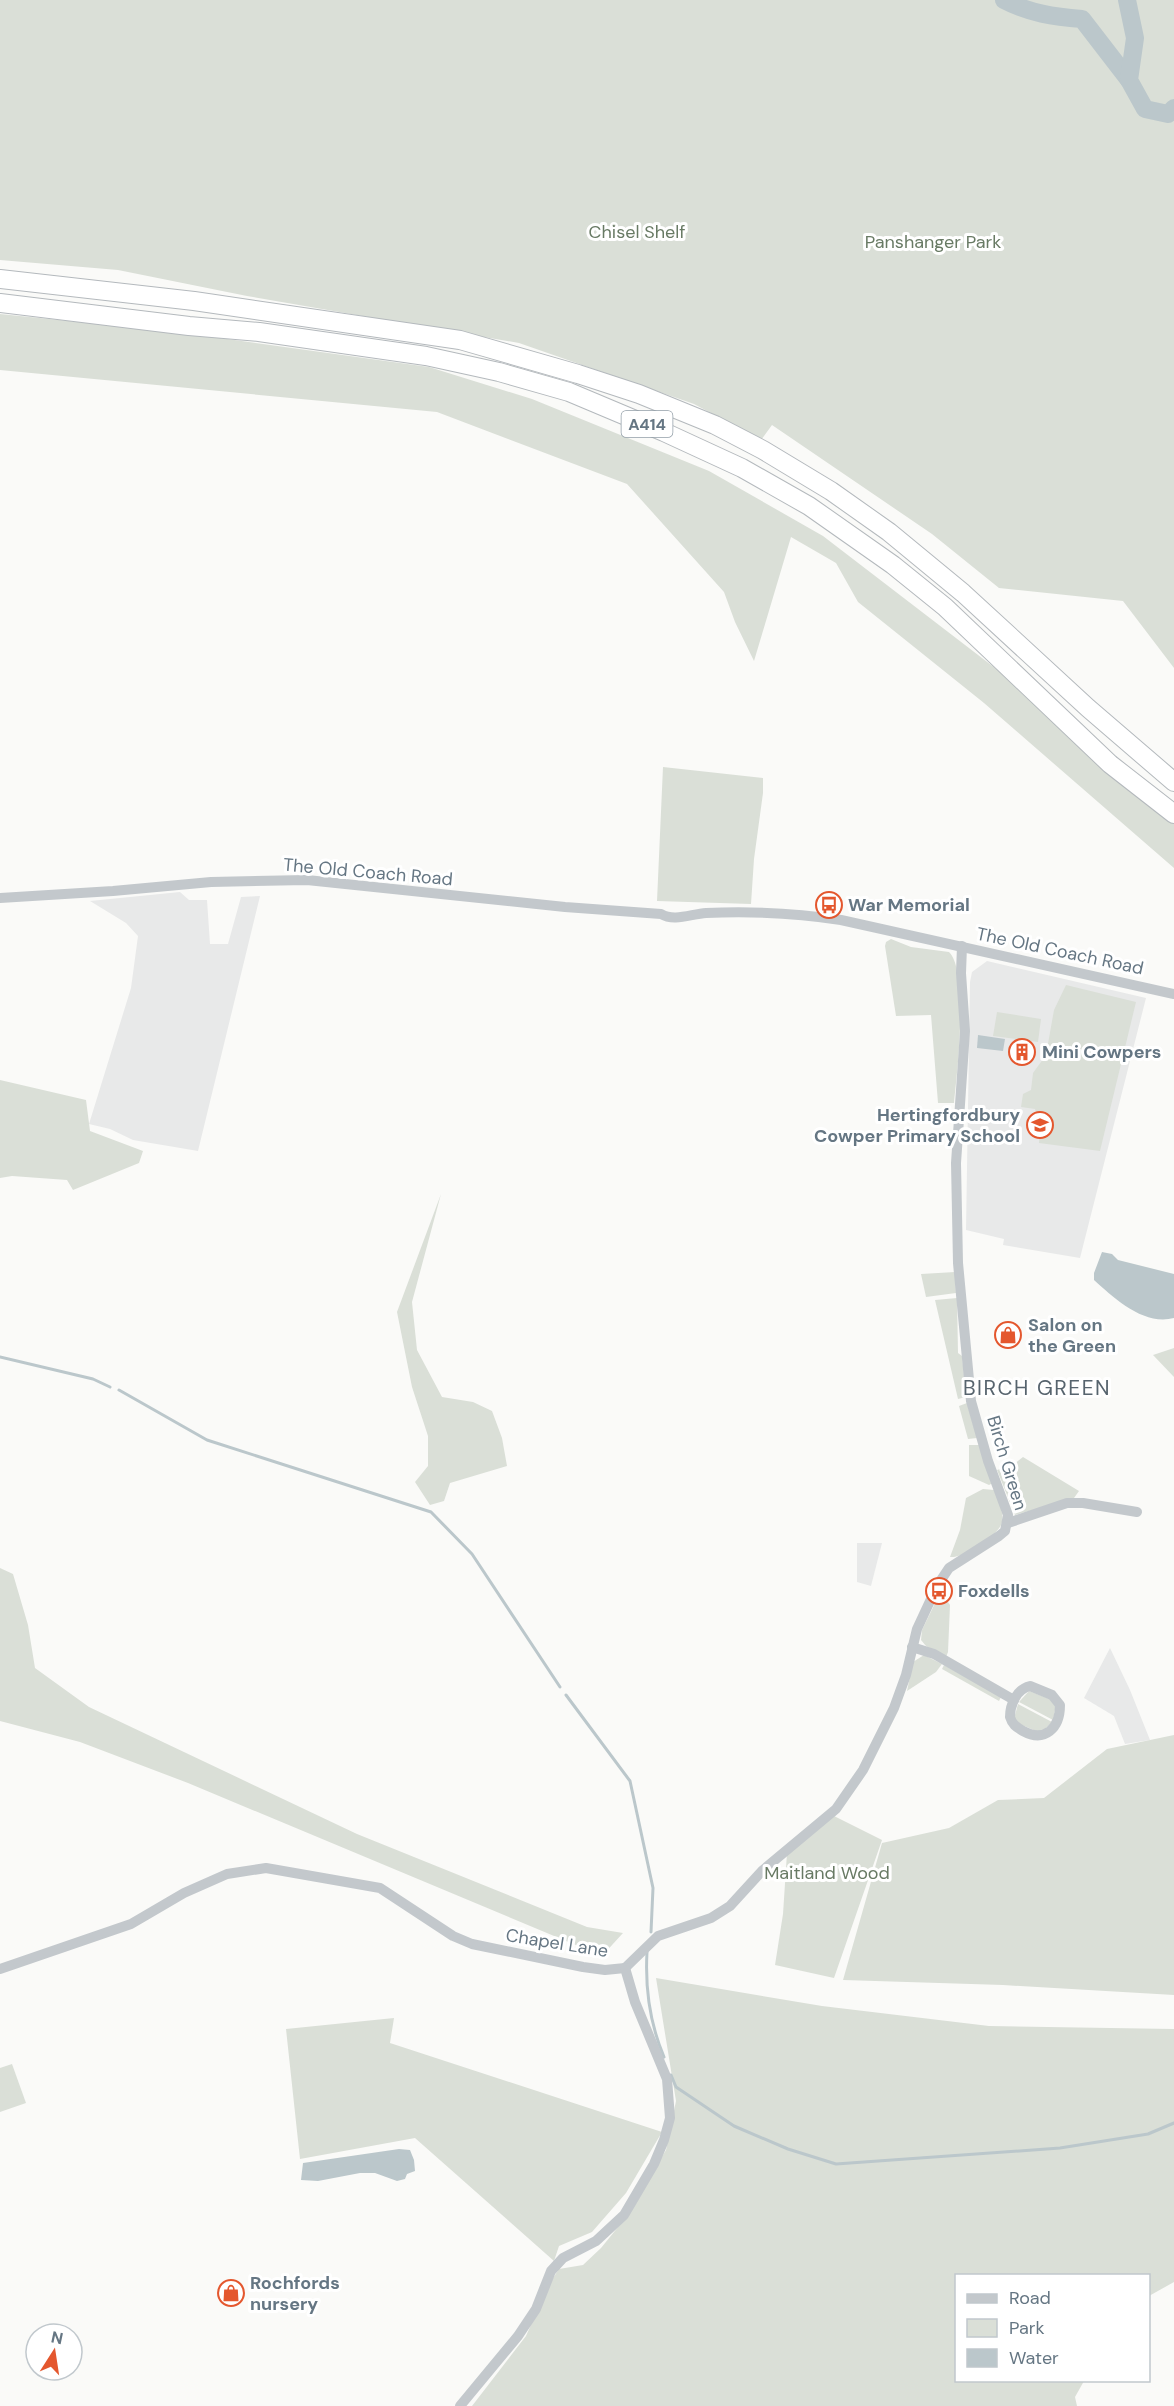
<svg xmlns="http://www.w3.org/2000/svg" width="1174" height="2406" viewBox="0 0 1174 2406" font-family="'DM Sans',sans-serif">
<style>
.built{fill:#e8e9e9}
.green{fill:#dadfd7}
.water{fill:#bbc7cb}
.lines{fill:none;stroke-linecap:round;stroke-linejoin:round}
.stream{stroke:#bbc7cb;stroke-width:3}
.river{stroke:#bbc7cb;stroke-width:18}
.trunk-casing{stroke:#b4b9bd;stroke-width:20}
.minor{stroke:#c3c8cc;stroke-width:10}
.trunk{stroke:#fff;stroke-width:18}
.labels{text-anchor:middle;stroke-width:6;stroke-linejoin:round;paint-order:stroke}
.shield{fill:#fff;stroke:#939fa8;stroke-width:1.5}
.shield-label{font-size:16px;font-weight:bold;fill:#657683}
.park-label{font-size:18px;fill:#687a64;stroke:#fff}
.street-label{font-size:18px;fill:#657683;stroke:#fff}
.poi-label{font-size:18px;font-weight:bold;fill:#657683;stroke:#fff;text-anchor:start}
.quarter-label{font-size:21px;letter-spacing:1.5px;fill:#57646e;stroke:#fff}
</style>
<rect width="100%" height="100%" fill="#fafaf8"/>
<g class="built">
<path d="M180 892 189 900H207L210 944H228L241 897 260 896 198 1151 133 1140 110 1129 89 1124 131 988 138 936 126 923 90 901Z"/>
<path d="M987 961 1146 998 1080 1258 1003 1245 1004 1239 966 1230 970 982 972 972Z"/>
<path d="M857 1543H882L871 1586 857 1582Z"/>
<path d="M1110 1648 1130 1690 1150 1740 1125 1744 1114 1716 1084 1698Z"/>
</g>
<g class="green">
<path d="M0 0H1174V668L1123 601 999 588 932 534 772 425 761 440 694 404 519 343 247 296 118 270 0 260Z"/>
<path d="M0 314 177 332 429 367 532 399 709 471 823 536 995 668 1174 824V868L984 703 858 602 836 563 791 537 754 661 735 622 724 592 627 484 437 412 0 370Z"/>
<path d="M663 767 763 778V793L754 859 751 904 657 901Z"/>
<path d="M891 939 911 947 949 952C969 971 957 1075 954 1103H938L931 1015 896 1016 885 946 886 942Z"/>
<path d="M1066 985 1136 1002 1100 1151 1039 1143 1041 1120 1037 1116 1035 1109 1021 1107 1023 1094 1031 1090 1033 1073 1046 1055 1054 1010Z"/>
<path d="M997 1012 1041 1019 1038 1042 993 1036Z"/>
<path d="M0 1080 86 1100 90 1131 143 1151 139 1163 73 1190 67 1180 12 1176 0 1178Z"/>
<path d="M441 1194 412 1302 417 1350 442 1397 473 1402 492 1411 502 1438 507 1466 450 1483 444 1501 430 1505 415 1482 428 1466V1436L412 1387 397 1312Z"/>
<path d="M955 1272 956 1293 926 1297 921 1274Z"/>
<path d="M957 1298 958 1353 962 1356 966 1397 958 1399 935 1300Z"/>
<path d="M1174 1348V1377L1153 1355Z"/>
<path d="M967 1403 977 1438 968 1439 959 1406Z"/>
<path d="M969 1445H979L993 1483 989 1485 969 1476Z"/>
<path d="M1023 1457 1079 1491 1074 1498 1015 1515 997 1470 1013 1465Z"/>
<path d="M983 1489 994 1490C998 1500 1004 1511 1002 1522 1000 1535 962 1559 950 1557L960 1530 966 1498Z"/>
<path d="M0 1568 13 1574 28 1625 35 1668 89 1707 357 1834 587 1927 623 1933 602 1956 188 1783 80 1742 0 1721Z"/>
<path d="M941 1591 950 1605 948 1652 946 1657 926 1646 921 1640 922 1630Z"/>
<path d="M924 1655 942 1664 936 1672 907 1691 913 1662Z"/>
<path d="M944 1665 1001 1697 999 1701 942 1669Z"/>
<path d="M1029 1691 1052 1700 1056 1705 1053 1720 1019 1702Z"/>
<path d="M1018 1704 1052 1722 1041 1733 1017 1723 1014 1719Z"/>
<path d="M1174 1735V1995L1003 1985 843 1980 882 1843 949 1828 998 1800 1044 1798 1107 1749Z"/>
<path d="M834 1816 882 1840 834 1978 775 1965 783 1914 787 1853Z"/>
<path d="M656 1978 822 2006 989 2026 1174 2029V2282L1149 2296 1148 2276H956V2380L1084 2381 1075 2397 1077 2406H472L526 2336 549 2284 559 2269 583 2265 601 2248 627 2216 666 2150 676 2101Z"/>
<path d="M394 2018 390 2043 662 2132 626 2193 592 2232 559 2246 554 2261 415 2138 300 2159 286 2029Z"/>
<path d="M12 2064 26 2103 0 2112V2068Z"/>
</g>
<g class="water">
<path d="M978 1035 1005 1039 1003 1051 977 1048Z"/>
<path d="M1102 1252 1112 1254 1118 1260 1174 1274V1318C1144 1326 1115 1299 1094 1280V1273Z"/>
<path d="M399 2149 410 2150 414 2160 415 2171 407 2174 405 2179 397 2181 375 2173H360L318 2181 301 2180 303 2163Z"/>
</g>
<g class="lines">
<g class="stream">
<path d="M0 1357 93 1379 110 1387"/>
<path d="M119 1390 207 1440 431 1512 472 1554 560 1687"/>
<path d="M566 1695 630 1781 653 1888 651 1932"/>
<path d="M647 1952C645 1988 650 2024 664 2057"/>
<path d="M671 2075 676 2087 734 2126 788 2149 836 2164 1060 2148 1148 2134 1174 2123"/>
</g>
<g class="river">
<path d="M1004 0C1029 13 1054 17 1082 19L1129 80"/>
<path d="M1127 0 1135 38 1129 80 1145 109 1168 114 1174 108"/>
</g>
<defs>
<g id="trunk">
<path d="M0 279 194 301 460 340 578 374 639 394 715 425 763 450 831 491 889 532 963 593 1088 708 1174 782"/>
<path d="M0 303 189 326 259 332 426 356 499 372 569 392 664 432 742 468 809 506 893 565 945 607 1110 764 1174 814"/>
</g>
</defs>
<use href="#trunk" class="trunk-casing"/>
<g class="minor">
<path d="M0 898 113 891 211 882 307 880 565 907 661 914C674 922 691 914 706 913 752 911 796 913 841 920L1174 994"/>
<path d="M1008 1523 1067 1503H1083L1137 1512"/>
<path d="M912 1647 934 1654 1014 1700"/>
<path d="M1030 1686 1052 1695 1060 1705C1060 1728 1045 1743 1023 1731 1016 1727 1012 1724 1010 1717 1010 1704 1017 1689 1030 1686Z"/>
<path d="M625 1968 658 1936 711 1918 730 1906 763 1870 836 1809 863 1770 894 1708 906 1675 917 1629 937 1586 949 1568 999 1536 1005 1531 1008 1515 988 1461 971 1401 958 1263 956 1163 965 1031 961 973 962 946"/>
<path d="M0 1969 131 1924 184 1893 227 1874 266 1868 380 1888 453 1936 472 1944 583 1967 605 1970 625 1968"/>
<path d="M460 2406 518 2336 536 2309 551 2271 563 2258 596 2241 624 2215 654 2164 664 2140 670 2118 667 2079 635 2002 625 1968"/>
</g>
<use href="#trunk" class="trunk"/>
</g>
<defs>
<symbol id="bus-ring" viewBox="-11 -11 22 22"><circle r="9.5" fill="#fff" stroke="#e4572e" stroke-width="1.5"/><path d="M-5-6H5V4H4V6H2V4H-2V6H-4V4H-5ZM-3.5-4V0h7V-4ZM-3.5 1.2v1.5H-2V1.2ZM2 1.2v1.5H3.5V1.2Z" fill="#e4572e"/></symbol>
<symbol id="building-ring" viewBox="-11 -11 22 22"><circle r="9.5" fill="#fff" stroke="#e4572e" stroke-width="1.5"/><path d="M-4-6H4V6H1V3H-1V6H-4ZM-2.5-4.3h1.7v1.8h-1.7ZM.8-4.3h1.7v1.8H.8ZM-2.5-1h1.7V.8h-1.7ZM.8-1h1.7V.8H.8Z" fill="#e4572e"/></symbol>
<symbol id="school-ring" viewBox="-11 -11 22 22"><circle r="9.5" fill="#fff" stroke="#e4572e" stroke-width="1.5"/><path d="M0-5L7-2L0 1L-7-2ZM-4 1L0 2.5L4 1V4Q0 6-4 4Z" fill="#e4572e"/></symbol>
<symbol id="shop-ring" viewBox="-11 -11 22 22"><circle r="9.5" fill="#fff" stroke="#e4572e" stroke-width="1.5"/><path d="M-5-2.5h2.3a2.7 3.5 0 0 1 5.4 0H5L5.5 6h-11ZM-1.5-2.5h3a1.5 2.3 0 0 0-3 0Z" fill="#e4572e"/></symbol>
</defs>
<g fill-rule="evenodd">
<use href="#bus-ring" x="814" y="890" width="30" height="30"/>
<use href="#building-ring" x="1007" y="1037" width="30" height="30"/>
<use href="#school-ring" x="1025" y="1110" width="30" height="30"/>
<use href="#shop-ring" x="993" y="1320" width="30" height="30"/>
<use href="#bus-ring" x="924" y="1576" width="30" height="30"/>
<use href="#shop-ring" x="216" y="2278" width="30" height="30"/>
</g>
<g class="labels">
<rect class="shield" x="621.5" y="411" width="51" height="26" rx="4.5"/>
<g class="shield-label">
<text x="647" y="430">A414</text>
</g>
<g class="park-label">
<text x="637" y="238">Chisel Shelf</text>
<text x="933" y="248">Panshanger Park</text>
<text x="827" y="1879">Maitland Wood</text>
</g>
<g class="street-label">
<text transform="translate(368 872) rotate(5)" y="6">The Old Coach Road</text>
<text transform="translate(1060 951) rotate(12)" y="6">The Old Coach Road</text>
<text transform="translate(1007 1463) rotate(73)" y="6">Birch Green</text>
<text transform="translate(557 1943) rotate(9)" y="6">Chapel Lane</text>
</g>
<g class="poi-label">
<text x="848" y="911">War Memorial</text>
<text x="1042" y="1058">Mini Cowpers</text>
<text x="1020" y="1121" text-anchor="end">Hertingfordbury<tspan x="1020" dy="21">Cowper Primary School</tspan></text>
<text x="1028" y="1331">Salon on<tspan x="1028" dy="21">the Green</tspan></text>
<text x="958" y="1597">Foxdells</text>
<text x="250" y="2289">Rochfords<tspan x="250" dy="21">nursery</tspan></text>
</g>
<g class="quarter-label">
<text x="1037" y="1395">BIRCH GREEN</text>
</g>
</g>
<rect x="955" y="2274" width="195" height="108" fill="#ffffff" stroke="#c1c8cd" stroke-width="1.5"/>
<rect x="967" y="2294" width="30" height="9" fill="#c3c8cc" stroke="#c1c8cd" stroke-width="1.5"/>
<text x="1009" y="2304" font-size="18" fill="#657683">Road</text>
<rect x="967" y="2319" width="30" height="18" fill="#dadfd7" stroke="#c1c8cd" stroke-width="1.5"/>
<text x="1009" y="2334" font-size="18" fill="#657683">Park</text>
<rect x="967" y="2349" width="30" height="18" fill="#bbc7cb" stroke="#c1c8cd" stroke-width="1.5"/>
<text x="1009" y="2364" font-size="18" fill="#657683">Water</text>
<g transform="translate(54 2352) rotate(12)"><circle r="28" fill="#ffffff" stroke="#c1c8cd" stroke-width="1.5"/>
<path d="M0-4.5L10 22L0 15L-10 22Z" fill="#e4572e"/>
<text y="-9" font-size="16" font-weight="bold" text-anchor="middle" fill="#657683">N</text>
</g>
</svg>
